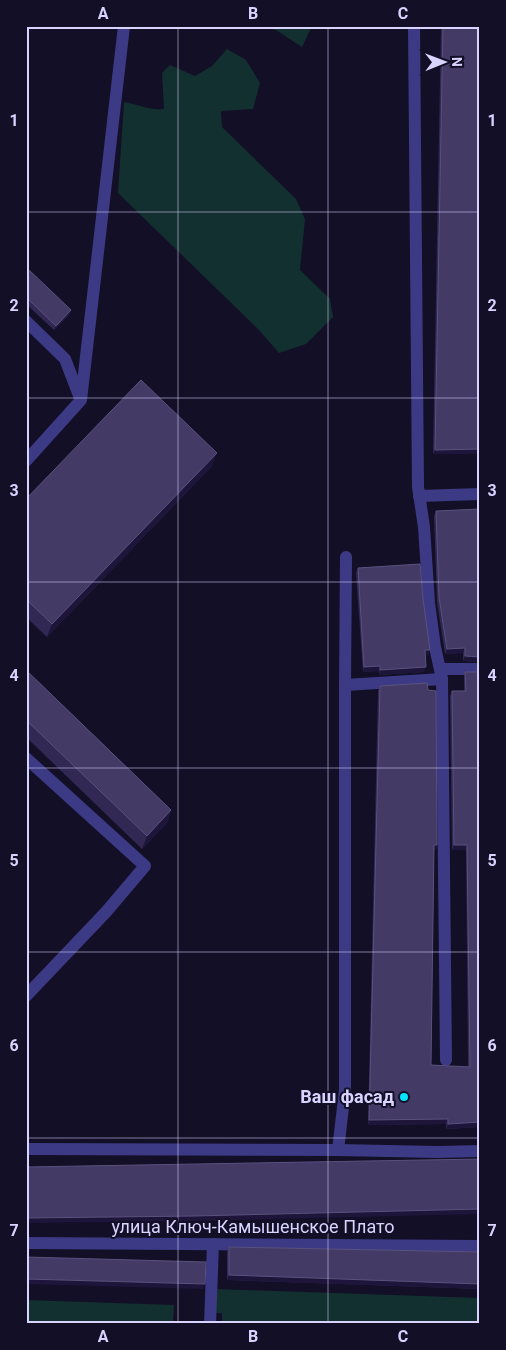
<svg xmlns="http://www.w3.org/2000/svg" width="506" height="1350" viewBox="0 0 506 1350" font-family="Roboto,sans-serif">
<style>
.green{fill:#12302f}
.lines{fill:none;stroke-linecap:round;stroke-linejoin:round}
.lane{stroke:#3d3a85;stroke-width:12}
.street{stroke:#3d3a85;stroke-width:12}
.wall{fill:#312854}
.shaded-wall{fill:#1d163a}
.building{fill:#433a66;stroke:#5a527e}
.grid{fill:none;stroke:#d9d4ff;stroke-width:1;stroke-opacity:0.55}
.poi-dot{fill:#00e5ff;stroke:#130f26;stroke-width:2}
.labels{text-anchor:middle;stroke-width:4;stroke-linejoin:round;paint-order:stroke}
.poi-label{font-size:18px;font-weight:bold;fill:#d9d4ff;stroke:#130f26;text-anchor:end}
.street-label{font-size:18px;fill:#d9d4ff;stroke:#130f26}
.neatline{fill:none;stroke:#d9d4ff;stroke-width:2}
.grid-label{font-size:16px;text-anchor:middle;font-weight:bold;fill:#d9d4ff}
</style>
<rect width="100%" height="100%" fill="#130f26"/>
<g class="green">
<path d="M259 26H312L302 47 276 30Z"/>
<path d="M227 49 246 60 260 83 253 109 221 111 222 127 296 199 305 219 300 270 330 299 333 317 306 344 279 353 258 329 118 193 124 102C138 104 150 111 164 109L162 73 170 65 195 76 212 66Z"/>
<path d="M215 1289 480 1298V1324H222V1313H215Z"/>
<path d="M26 1300 174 1305 173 1324H26Z"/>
</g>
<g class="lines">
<g class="lane">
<path d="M414 26 418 487 424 527 429 603 435 647 442 679 446 1060"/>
<path d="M26 321 65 359 80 398"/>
<path d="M26 461 81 400 124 26"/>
<path d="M419 496 480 494"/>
<path d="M440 669H480"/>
<path d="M345 685 346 557"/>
<path d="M26 758 145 866 106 912 26 996"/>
<path d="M338 1150 345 1090V685L442 679"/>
<path d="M210 1324 213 1244"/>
</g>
<g class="street">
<path d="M26 1149 338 1150 438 1152 480 1151"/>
<path d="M26 1243 480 1246"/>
</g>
</g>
<g class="wall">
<path d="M441 26H480V454H433Z"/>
<path d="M26 271 71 310 69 315 54 330 26 304Z"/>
<path d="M212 466 47 637 26 617V499Z"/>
<path d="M436 511 480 662 463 661V653L445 654 437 602 434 516Z"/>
<path d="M358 568 423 599 430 650 428 655H425L424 672 379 675V671L363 672 356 573Z"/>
<path d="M26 670 171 810 167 823 142 849 26 737Z"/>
<path d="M465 672H480V1127L446 1129V1124L368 1125 378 691 380 686 437 845 436 850H434L431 1065 468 1067 466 850H452L450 696 452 691H464V677Z"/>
<path d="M229 1247 480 1252V1289L227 1280V1252Z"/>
</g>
<g class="shaded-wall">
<path d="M71 310 69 315 54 330 56 326Z"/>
<path d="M480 449V454H433L435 450Z"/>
<path d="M217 453 212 466 47 637 52 624Z"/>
<path d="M465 648 463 653 445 654 447 649Z"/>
<path d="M425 650H430L428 655H423Z"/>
<path d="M465 656 480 657V662L463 661Z"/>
<path d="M380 666 379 671 363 672 364 667Z"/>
<path d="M426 667 424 672 379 675 380 670Z"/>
<path d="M171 810 167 823 142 849 147 836Z"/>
<path d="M434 845H437L436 850H432Z"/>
<path d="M454 845H467L466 850H452Z"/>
<path d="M448 1119 446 1124 368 1125 369 1120Z"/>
<path d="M480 1122V1127L446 1129 448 1124Z"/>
<path d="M480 1209V1214L193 1221 26 1223V1218Z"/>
<path d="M229 1275 480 1284V1289L227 1280Z"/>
<path d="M26 1279 205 1284 203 1289 26 1284Z"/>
</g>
<g class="building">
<path d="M443 26H480V449L435 450Z"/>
<path d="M28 269 71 310 56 326 26 297V271Z"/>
<path d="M141 380 217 453 52 624 29 602 26 604V499Z"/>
<path d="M480 509V657L465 656V648L447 649 439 597 436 511Z"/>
<path d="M420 564 423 599 430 650H425L426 667 380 670V666L364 667 358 568Z"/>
<path d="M26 670 171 810 147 836 26 720Z"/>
<path d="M465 672H480V1122L448 1124V1119L369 1120 380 686 427 683 428 690 436 691 437 845H434L431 1065 470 1067 467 845H454L452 691H466Z"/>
<path d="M480 1159V1209L195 1216 26 1218V1167Z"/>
<path d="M229 1247 480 1252V1284L229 1275Z"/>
<path d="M26 1257 206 1262 205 1284 26 1279Z"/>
</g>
<path class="grid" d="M178 26V1324M328 26V1324M26 212H480M26 398H480M26 582H480M26 768H480M26 952H480M26 1138H480"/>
<circle class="poi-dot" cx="404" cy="1097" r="5"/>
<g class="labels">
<g class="poi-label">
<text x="394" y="1103">Ваш фасад</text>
</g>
<g class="street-label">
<text x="253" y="1233">улица Ключ-Камышенское Плато</text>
</g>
</g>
<rect width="506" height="1350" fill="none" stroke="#130f26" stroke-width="55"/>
<g transform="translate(444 62) rotate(89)" stroke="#130f26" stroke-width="4" paint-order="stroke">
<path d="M0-4L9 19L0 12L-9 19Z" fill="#d9d4ff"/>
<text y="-8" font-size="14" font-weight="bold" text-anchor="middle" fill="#d9d4ff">N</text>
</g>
<rect x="28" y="28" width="450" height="1294" class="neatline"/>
<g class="grid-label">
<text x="103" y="19">A</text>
<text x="253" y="19">B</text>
<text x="403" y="19">C</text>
<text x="14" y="126">1</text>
<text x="492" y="126">1</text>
<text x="14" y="311">2</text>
<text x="492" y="311">2</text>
<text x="14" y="496">3</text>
<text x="492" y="496">3</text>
<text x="14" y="681">4</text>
<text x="492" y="681">4</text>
<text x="14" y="866">5</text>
<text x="492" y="866">5</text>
<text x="14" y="1051">6</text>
<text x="492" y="1051">6</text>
<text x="14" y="1236">7</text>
<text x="492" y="1236">7</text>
<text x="103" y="1342">A</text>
<text x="253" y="1342">B</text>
<text x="403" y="1342">C</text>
</g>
</svg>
